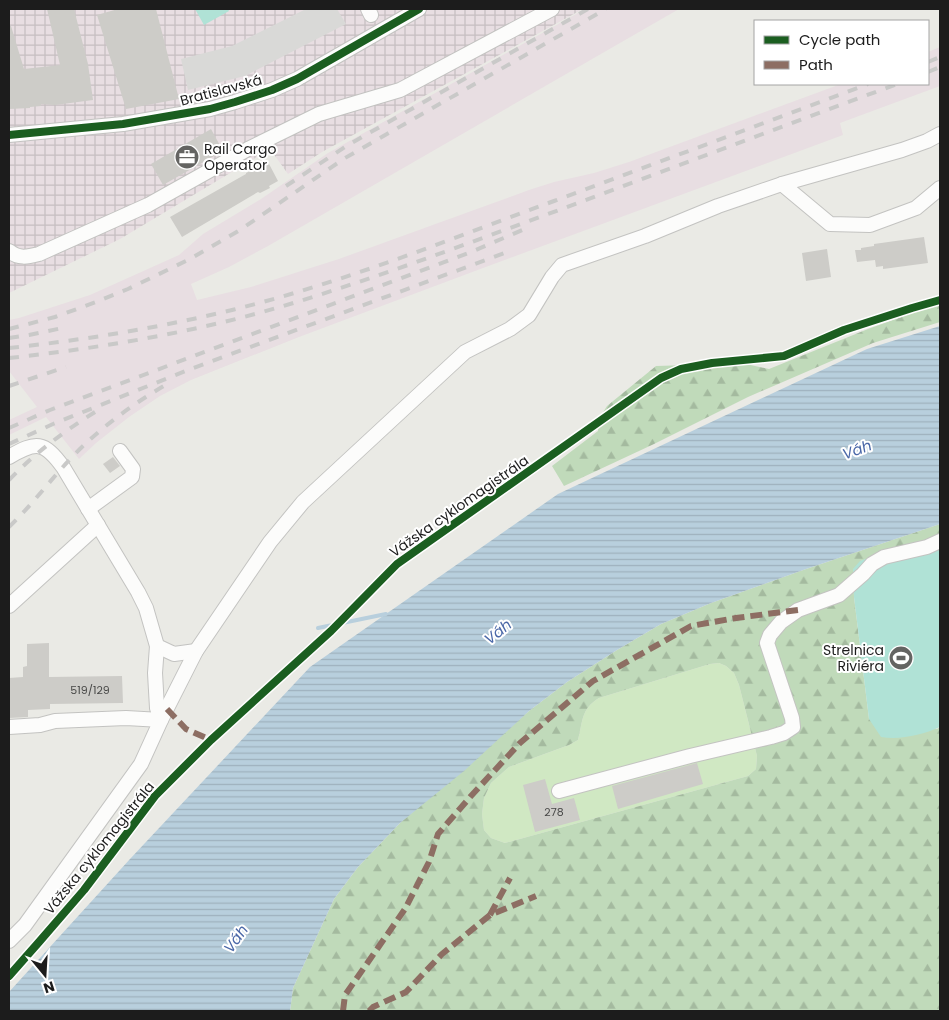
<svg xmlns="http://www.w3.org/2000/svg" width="949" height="1020" viewBox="0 0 949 1020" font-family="Poppins,sans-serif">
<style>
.industrial{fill:url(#industrial-grid)}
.railway{fill:#e8dee2}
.grass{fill:#d0e8c3}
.forest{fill:url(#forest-firs);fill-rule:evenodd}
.pitch{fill:#b0e2d6}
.parking{fill:#d9d9d7}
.water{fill:url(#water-rules)}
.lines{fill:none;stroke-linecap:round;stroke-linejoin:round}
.stream{stroke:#b8cfdd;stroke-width:4}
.building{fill:#cdccc8}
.minor-casing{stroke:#c3c3c1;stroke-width:16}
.minor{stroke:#fcfcfb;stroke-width:14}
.rail{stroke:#c9c9c8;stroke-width:4;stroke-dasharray:10 10;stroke-linecap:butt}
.quiet{stroke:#8d6e63;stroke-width:6;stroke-dasharray:12 6;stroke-linecap:butt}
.cycleway-casing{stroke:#fff;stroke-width:11}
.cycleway{stroke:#1b5e20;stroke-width:8}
.labels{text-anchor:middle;stroke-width:4;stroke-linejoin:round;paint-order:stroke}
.number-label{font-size:11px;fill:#484847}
.street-label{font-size:14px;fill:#1c1c1c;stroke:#fff}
.poi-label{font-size:14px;fill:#1c1c1c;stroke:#fff;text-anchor:start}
.water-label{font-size:15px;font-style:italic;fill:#4b68a8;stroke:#fff}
</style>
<defs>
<pattern id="industrial-grid" width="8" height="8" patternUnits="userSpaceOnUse" patternTransform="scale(1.25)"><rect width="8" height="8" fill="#e8dee2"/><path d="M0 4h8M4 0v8" fill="none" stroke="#c6bec1"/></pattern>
<pattern id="forest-firs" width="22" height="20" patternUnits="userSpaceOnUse" patternTransform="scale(1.25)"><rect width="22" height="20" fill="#c0daba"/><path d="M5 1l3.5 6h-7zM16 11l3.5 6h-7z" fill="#a4ba9f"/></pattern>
<pattern id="water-rules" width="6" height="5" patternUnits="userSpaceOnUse" patternTransform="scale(1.25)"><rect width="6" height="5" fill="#b8cfdd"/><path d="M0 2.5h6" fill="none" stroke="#9eb1bd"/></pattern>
</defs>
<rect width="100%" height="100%" fill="#eaeae5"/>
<path class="industrial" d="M9 9H583L322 152 288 174 270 149 120 239 9 293Z"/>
<path class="railway" d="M585 9H679L268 246 229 267 191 284 197 300 251 287 339 259 529 190 554 182 594 173 629 162 841 84H928V52L940 47V86L840 123 843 135 483 268 299 337 191 380 160 396 129 417 96 443 79 459 46 417 9 435V420L37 407 9 371V320L19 318 90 295 179 255 203 234 261 199 328 153Z"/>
<path class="grass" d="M719 663 726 666 734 673 739 685 757 756 756 769 748 776 505 843 491 838 484 830 482 814 484 798 491 783 509 767 569 745 578 740C583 721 581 709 599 698L710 664Z"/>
<g class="forest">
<path d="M940 297V322L873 343 748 397 654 444 564 486 552 466 598 431 599 419 607 406 656 366 688 365 710 361 746 364 769 369 868 329 926 308Z"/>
<path d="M940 524V535L861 561 853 570 854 597 869 719 937 729 940 727V1011H290L293 988 334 899 358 867 400 823 529 711 567 682 617 650 661 624 711 603 806 569ZM719 663 726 666 734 673 739 685 757 756 756 769 748 776 505 843 491 838 484 830 482 814 484 798 491 783 509 767 569 745 578 740C583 721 581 709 599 698L710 664Z"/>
</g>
<g class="pitch">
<path d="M195 9H228L229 11 204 25Z"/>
<path d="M940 535V727C922 735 901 740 881 737L869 719 854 597 853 569 860 561 879 554 913 544Z"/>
</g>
<path class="parking" d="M306 9H337L346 24 245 76 188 90 181 59 232 46Z"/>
<path class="water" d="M940 326V524L806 569 711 603 661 624 617 650 567 682 529 711 464 771 400 823 358 867 334 899 293 988 290 1011H9V992L130 859 310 667 558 494 867 349Z"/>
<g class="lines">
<path class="stream" d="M318 628 386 614"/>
</g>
<g class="building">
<path d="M47 9H74L88 64 93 100 55 105 41 104V106L30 107V108L9 109V26H11L24 69 60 65Z"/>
<path d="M118 9H156L179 99 126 109 97 15Z"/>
<path d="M211 129 223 151 163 185 151 164Z"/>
<path d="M268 162 278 181 269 186 270 188 260 193 258 192 182 237 170 217 246 174V173Z"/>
<path d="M924 237 928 263 883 269V266L876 267 875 260 857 262 855 250H861V248L874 246V244Z"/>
<path d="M827 249 831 277 806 281 802 253Z"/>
<path d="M113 457 120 466 110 473 103 464Z"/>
<path d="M49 643V677L122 676 123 703 50 704V709L28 710V717L9 718V678L23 677V667L27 666V644Z"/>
<path d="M697 763 703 784 618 809 612 786Z"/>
<path d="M545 779 552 804 574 798 580 820 535 832 523 785Z"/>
</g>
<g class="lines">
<defs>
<g id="minor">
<path d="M368 9 371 15"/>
<path d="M9 135 123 124 210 109 235 102 272 90 297 79 419 9"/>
<path d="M782 184 830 224 870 225 916 208 940 188"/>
<path d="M9 251C19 259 27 257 39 254L148 205 248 149 319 114 400 90 552 9"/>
<path d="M9 457C36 441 44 441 63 467L138 592 146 608 157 646 155 673 157 708 161 720 126 718 55 721 40 725 9 727"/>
<path d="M88 509 132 477 133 469 120 451"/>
<path d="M9 606 98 525"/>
<path d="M157 646 174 654 196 651"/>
<path d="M559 791 690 756 771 737 784 733 793 727 792 718 767 643 770 635 781 622 798 610 839 595 863 574 872 564 884 557 927 547 940 541"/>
<path d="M9 941 25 925 141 764 161 720 196 651 270 542 303 502 465 352 510 329 529 315 552 277 562 265 645 236 718 206 782 184 902 150 927 141 940 134"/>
</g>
</defs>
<use href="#minor" class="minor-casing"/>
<use href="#minor" class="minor"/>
<g class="rail">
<path d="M928 62 940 57"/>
<path d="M928 72 940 67"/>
<path d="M286 186 348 145 588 9"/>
<path d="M9 329 55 317 96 302 128 289 190 259 240 230 345 158 606 9"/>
<path d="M9 338 29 335 67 327"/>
<path d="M9 348C84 340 158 328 232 310 342 283 448 240 554 201 659 162 764 123 868 84"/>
<path d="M9 358C100 348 191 333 280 307 374 279 466 244 559 210 671 168 784 126 897 84"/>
<path d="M9 386 66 367"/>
<path d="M9 428 50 410 471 252 527 228"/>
<path d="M9 444 53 424 188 370 510 251"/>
<path d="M9 480C35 453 63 432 95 412"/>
<path d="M9 527C32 505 51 479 73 456 101 427 133 404 167 384"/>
</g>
<g class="quiet">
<path d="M167 709 186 729 211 740"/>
<path d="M490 915 510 878"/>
<path d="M343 1011 345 995 405 909 429 862 438 834 471 796 520 743 593 681 691 626 736 618 798 610"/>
<path d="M369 1011 373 1007 406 992 442 954 490 915 536 896"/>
</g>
<defs>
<g id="cycleway">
<path d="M9 135 123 124 210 109 235 102 272 90 297 79 419 9"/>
<path d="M9 976 39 942 84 890 155 796 211 740 331 631 397 564 661 378 681 369 712 363 784 356 844 330 912 308 940 300"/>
</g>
</defs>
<use href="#cycleway" class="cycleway-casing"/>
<use href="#cycleway" class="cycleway"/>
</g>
<defs>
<symbol id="office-disc" viewBox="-11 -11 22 22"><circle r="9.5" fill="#646462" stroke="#fff"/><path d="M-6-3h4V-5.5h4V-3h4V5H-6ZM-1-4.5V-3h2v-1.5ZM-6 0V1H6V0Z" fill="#fff"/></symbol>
<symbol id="stadium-disc" viewBox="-11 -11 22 22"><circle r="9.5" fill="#646462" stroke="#fff"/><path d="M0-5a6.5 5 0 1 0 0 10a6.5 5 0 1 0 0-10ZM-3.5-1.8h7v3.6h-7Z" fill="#fff"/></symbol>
</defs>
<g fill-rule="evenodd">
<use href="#office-disc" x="173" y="143" width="28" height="28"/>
<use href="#stadium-disc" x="887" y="644" width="28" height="28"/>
</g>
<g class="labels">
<g class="number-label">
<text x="90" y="694">519/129</text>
<text x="554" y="816">278</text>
</g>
<g class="street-label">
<text transform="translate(221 90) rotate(-15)" y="5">Bratislavská</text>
<text transform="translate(459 506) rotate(-35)" y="5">Vážska cyklomagistrála</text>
<text transform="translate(99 848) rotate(-51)" y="5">Vážska cyklomagistrála</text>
</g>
<g class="poi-label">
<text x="204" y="154">Rail Cargo<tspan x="204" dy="16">Operator</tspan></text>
<text x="884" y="655" text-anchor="end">Strelnica<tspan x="884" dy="16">Riviéra</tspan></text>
</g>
<g class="water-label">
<text transform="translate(857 450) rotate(-20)" y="5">Váh</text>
<text transform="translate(498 632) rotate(-39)" y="5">Váh</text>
<text transform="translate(236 939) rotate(-55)" y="5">Váh</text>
</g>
</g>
<rect width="949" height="1020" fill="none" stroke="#1c1c1c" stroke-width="20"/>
<rect x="754" y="20" width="175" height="65" fill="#ffffff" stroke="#a4a4a4"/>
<rect x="764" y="36" width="25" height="8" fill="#1b5e20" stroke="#a4a4a4"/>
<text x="799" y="45" font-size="15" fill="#1c1c1c">Cycle path</text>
<rect x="764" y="61" width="25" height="8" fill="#8d6e63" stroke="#a4a4a4"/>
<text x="799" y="70" font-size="15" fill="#1c1c1c">Path</text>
<g transform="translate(45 975) rotate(162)" stroke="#ffffff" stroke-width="4" paint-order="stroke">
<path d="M0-4L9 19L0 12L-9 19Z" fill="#1c1c1c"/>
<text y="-8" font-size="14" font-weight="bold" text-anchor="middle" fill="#1c1c1c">N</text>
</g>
</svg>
